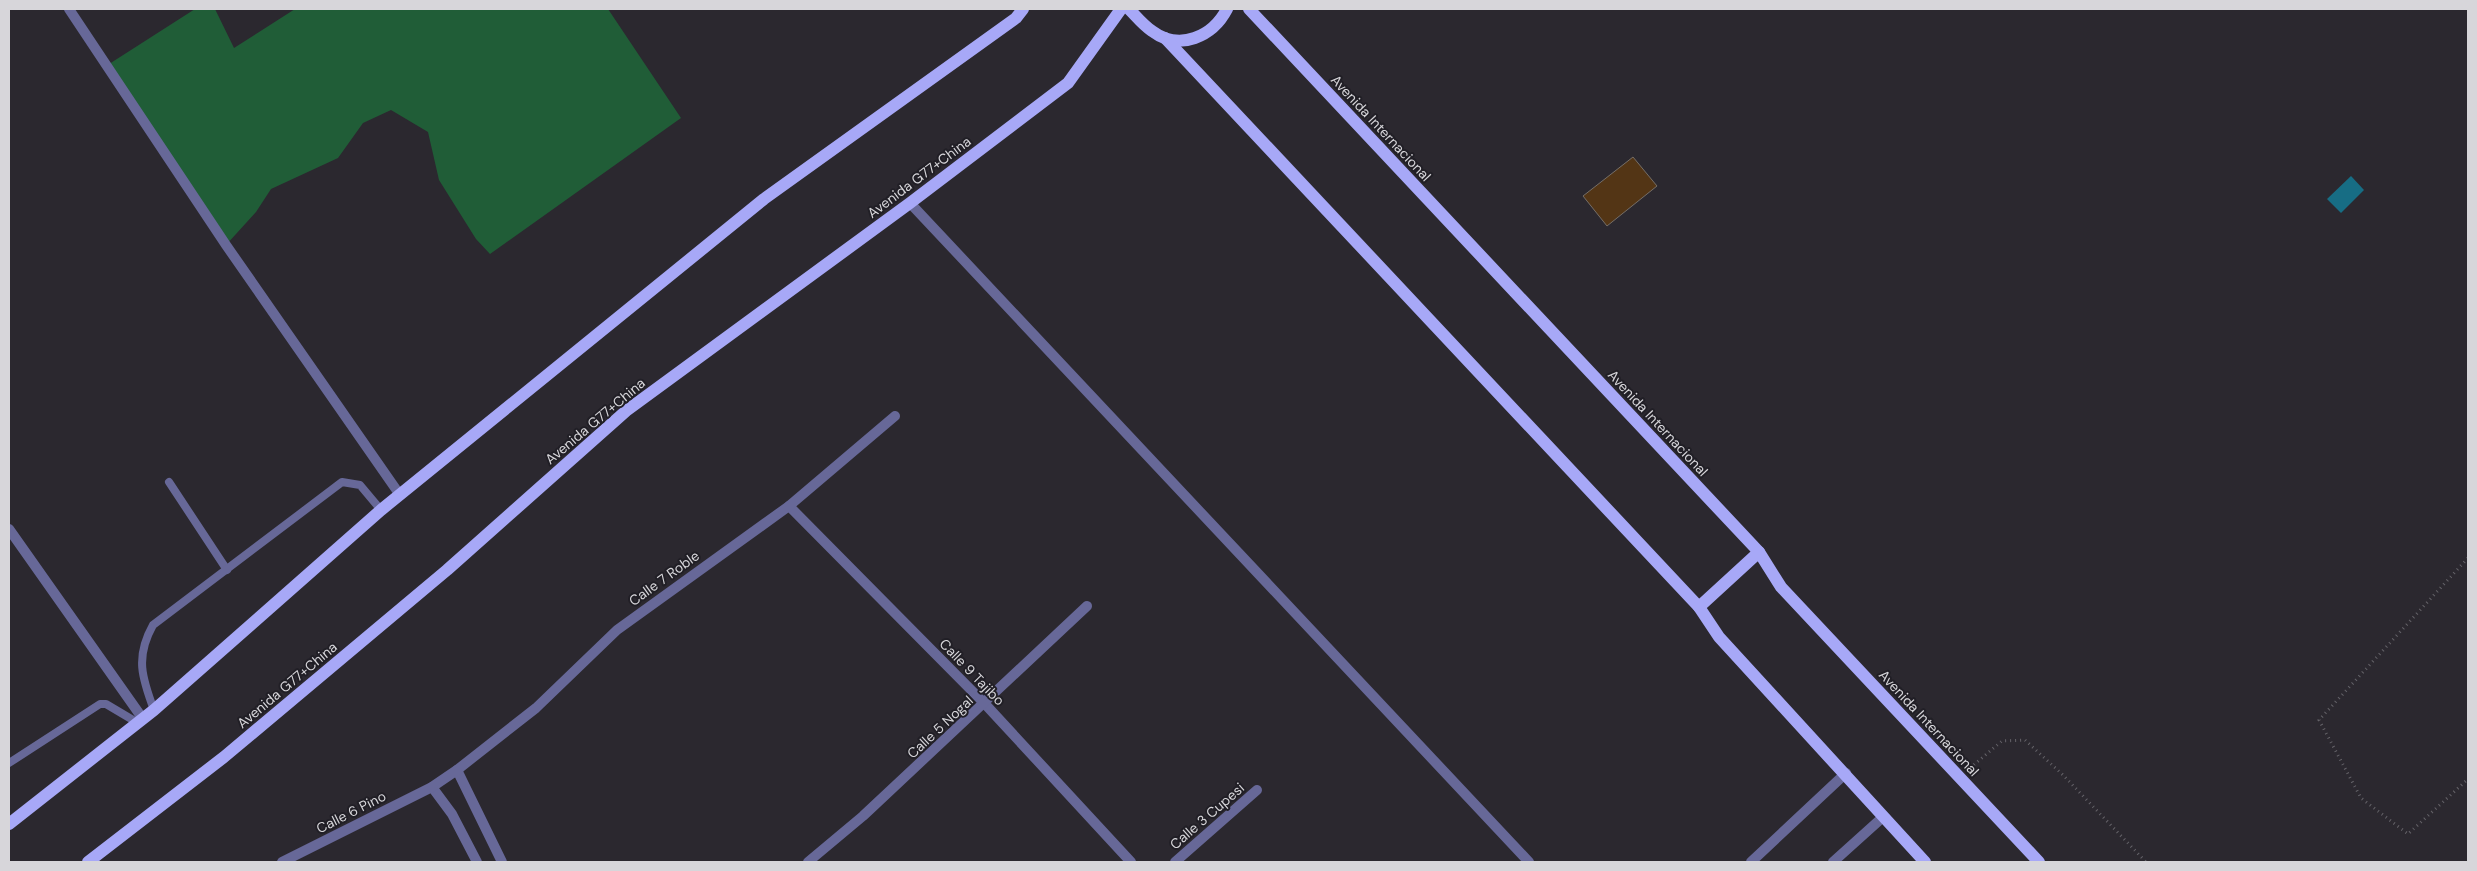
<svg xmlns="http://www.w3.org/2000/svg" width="2477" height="871" viewBox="0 0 2477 871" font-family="'DM Sans',sans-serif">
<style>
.green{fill:#205d37}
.water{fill:#176d84}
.building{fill:#533515;stroke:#756e67}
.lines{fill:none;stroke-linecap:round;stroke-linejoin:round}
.path{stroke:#656369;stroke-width:3;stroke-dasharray:1 4;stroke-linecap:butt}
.lane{stroke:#676898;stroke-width:8}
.street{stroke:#676898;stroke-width:10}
.primary{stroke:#a7a8f7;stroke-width:12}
.labels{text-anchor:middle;stroke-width:4;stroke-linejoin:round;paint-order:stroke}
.street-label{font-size:14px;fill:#d7d6da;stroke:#211f26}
</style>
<rect width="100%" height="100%" fill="#2b282f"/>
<path class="green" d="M195 9H215L234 48 295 9H608L681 118 490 254 476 239 439 180 428 132 391 110 363 123 338 158 271 189 256 212 226 245 106 66Z"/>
<path class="water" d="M2351 176 2364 190 2341 213 2327 199Z"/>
<path class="building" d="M1633 157 1657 186 1607 226 1583 196Z"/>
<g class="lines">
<g class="path">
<path d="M2468 558 2319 720 2361 798 2408 834 2468 779"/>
<path d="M1970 768 2002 741 2025 740 2063 775 2146 862"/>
</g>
<g class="lane">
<path d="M169 482 227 570"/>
<path d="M154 710C142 678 135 657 153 625L342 482 360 485 381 510"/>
<path d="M9 763 100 704H106L138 723"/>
</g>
<g class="street">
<path d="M69 9 226 245 400 495"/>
<path d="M910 203 1529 862"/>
<path d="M789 506 985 704 1131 862"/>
<path d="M9 529 143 719"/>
<path d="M457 770 502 862"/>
<path d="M432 787 452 814 477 862"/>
<path d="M282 862 432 787 457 770 536 708 617 630 789 506 895 416"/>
<path d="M808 862 863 816 1087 606"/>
<path d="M1175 862 1257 790"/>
<path d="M1751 862 1846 773"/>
<path d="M1833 862 1883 817"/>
</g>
<g class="primary">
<path d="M1129 9C1136 16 1143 25 1152 31 1180 52 1213 36 1227 9"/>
<path d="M1249 9 1759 552 1781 587 2039 862"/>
<path d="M1165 38 1699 607 1719 637 1925 862"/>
<path d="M1699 607 1759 552"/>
<path d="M9 824 154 710 381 510 764 199 1016 18 1023 9"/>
<path d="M88 862 224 757 447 570 626 411 910 203 1068 83 1121 9"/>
</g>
</g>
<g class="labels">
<g class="street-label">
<text transform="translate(1381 128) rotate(47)" y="5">Avenida Internacional</text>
<text transform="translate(919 177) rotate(-37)" y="5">Avenida G77+China</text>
<text transform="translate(595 421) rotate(-40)" y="5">Avenida G77+China</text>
<text transform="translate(1658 423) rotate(47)" y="5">Avenida Internacional</text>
<text transform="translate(664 578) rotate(-36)" y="5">Calle 7 Roble</text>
<text transform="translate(972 672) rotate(46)" y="5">Calle 9 Tajibo</text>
<text transform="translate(287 685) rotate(-40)" y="5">Avenida G77+China</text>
<text transform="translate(1929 723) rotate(47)" y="5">Avenida Internacional</text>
<text transform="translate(940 727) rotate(-43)" y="5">Calle 5 Nogal</text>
<text transform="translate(351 812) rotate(-27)" y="5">Calle 6 Pino</text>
<text transform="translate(1207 816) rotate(-41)" y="5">Calle 3 Cupesi</text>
</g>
</g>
<rect width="2477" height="871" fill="none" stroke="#d7d6da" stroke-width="20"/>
</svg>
